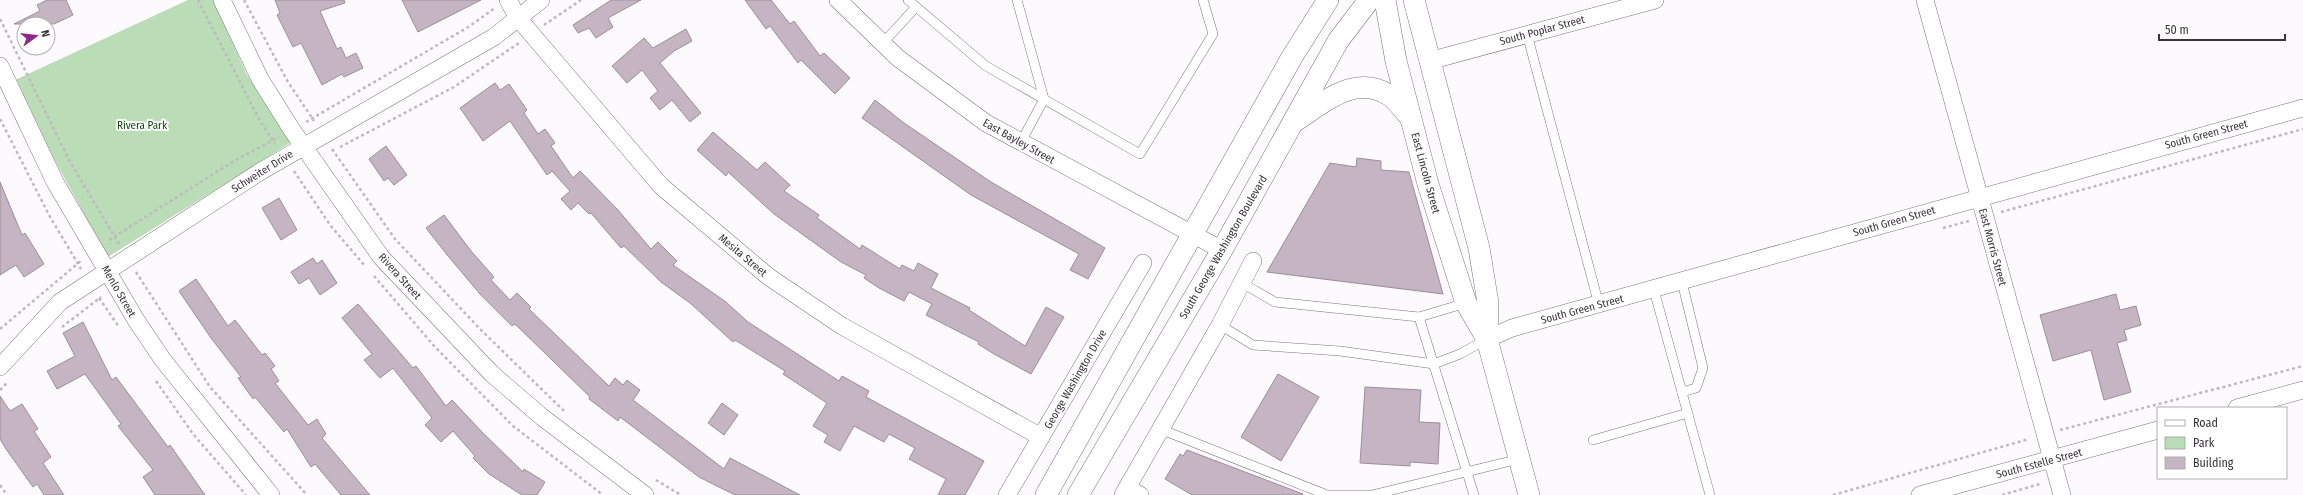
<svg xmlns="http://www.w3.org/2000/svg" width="2303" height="495" viewBox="0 0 2303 495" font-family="'Fira Sans Condensed',sans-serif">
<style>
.green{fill:#badcb7}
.building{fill:#c5b4c1;stroke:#9d8d9a}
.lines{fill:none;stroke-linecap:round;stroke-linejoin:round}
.service-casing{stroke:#7f717e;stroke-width:10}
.minor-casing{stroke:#7f717e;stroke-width:18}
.tertiary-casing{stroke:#7f717e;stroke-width:22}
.path{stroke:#bdb9bd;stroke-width:2.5;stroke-dasharray:3 3;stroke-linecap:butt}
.service{stroke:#fff;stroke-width:9}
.minor{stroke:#fff;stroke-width:17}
.tertiary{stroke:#fff;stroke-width:21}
.labels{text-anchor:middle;stroke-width:4;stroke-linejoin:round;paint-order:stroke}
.street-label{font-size:11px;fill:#3a343a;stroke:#fff}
.park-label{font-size:11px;fill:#0c440d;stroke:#fff}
</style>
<rect width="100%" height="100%" fill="#fdfafd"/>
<path class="green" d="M188 0H213L247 75 293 141 108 257 45 143 15 80Z"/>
<g class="building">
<path d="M47 0H66L73 15 54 24H14L40 11 37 5Z"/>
<path d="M275 0H344L345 3 320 11 337 49 341 47 346 58 356 53 363 68 344 77 342 74 322 85 301 43 293 47 277 15 280 13Z"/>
<path d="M402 0H481L418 32Z"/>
<path d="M611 0H641L608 18 613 27 596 38 589 28 578 33 573 25Z"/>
<path d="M745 0H771L790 24 794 21 820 56 824 53 850 78 835 94 801 60 798 63 770 26 766 29Z"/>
<path d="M686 29 692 41 674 51 660 63 701 113 690 122 672 100 660 110 650 98 658 91 642 70 627 83 612 66 644 38 653 48Z"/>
<path d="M495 83 500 90 509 84 527 110 524 113 538 134 545 129 555 143 551 146 573 178 580 171 618 210 651 249 658 242 677 261 673 265 726 302 748 322 839 381 842 376 869 391 866 397 984 461 965 495H938L946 479 909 459 915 448 889 434 884 442 854 426 840 451 824 442 828 435 813 426 827 403 783 374 785 371 735 340 733 342 690 303 661 282 624 246 621 248 591 213 589 214 578 203 571 210 561 199 570 191 552 171 547 175 510 121 483 141 460 108Z"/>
<path d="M875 100 904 123 991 182 1105 248 1088 279 1070 270 1079 254 971 195 862 118Z"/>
<path d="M713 132 757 170 765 162 790 185 784 191 819 215 817 218 860 249 862 245 900 269 902 265 914 271 918 263 938 274 931 288 970 308 969 310 1025 346 1046 307 1064 317 1031 374 994 354 978 344 979 342 926 315 932 304 909 292 904 301 879 288 864 278 866 275 841 262 774 214 728 172 726 176 697 150Z"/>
<path d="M386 146 407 175 394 185 388 178 384 181 369 159Z"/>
<path d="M1357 158 1381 161V170L1409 172 1443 294 1267 272 1330 163 1356 167Z"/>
<path d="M0 182 22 235 25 233 44 264 24 277 16 265 0 275Z"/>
<path d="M279 198 297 230 281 240 262 208Z"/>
<path d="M444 215 471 251 494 277 491 280 510 300 517 293 531 307 529 309 609 386 615 378 623 385 627 380 640 390 633 400 724 469 730 458 800 495H735L699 477 620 417 618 421 589 399 590 397 515 324 512 326 480 294 448 256 426 228Z"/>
<path d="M313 258 317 264 322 260 337 283 320 295 309 278 299 284 291 272Z"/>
<path d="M196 279 228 326 235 320 262 355 265 353 275 366 271 369 279 381 275 383 308 425 317 419 326 434 322 438 370 495H341L315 464 311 467 287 429 284 432 255 397 253 399 238 378 241 377 211 338 179 291Z"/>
<path d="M2116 294 2120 310 2136 306 2141 325 2124 330 2127 340 2117 343 2131 392 2104 400 2091 350 2053 361 2040 315Z"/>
<path d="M358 304 413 368 416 366 446 406 452 400 482 432 523 472 524 469 545 482 537 495H522L489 474 473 458 475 456 453 431 441 442 425 425 432 418 393 368 380 378 364 360 372 354 342 318Z"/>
<path d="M83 322 112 380 116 377 168 447 170 445 205 495H155L143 477 153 470 118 426 121 424 85 374 57 389 47 371 75 356 63 333Z"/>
<path d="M1278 374 1319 397 1281 461 1241 437Z"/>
<path d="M1365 387 1421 390 1419 422 1440 423 1438 464 1410 462V466L1360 463Z"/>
<path d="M0 396 10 411 22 404 38 429 34 431 51 457 43 463 64 495H44L37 484 33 487 6 449 0 439Z"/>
<path d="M722 403 738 415 724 435 708 423Z"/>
<path d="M1187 450 1303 494 1302 495H1192L1165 479 1180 454 1183 456Z"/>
</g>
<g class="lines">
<defs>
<g id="service">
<path d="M908 0 986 66 1140 154 1213 34 1203 0"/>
<path d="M1017 0 1044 99 1021 142"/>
<path d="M1527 34 1599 305"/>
<path d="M883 43 915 8"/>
<path d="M1682 282 1703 368 1696 388 1682 392"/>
<path d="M1242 283 1275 302 1419 317 1466 303"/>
<path d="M1654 290 1710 495"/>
<path d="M1419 317 1474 495"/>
<path d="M1220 325 1253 345 1340 351 1434 364 1460 354 1487 339"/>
<path d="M1160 429 1327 495H1372L1519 459"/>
<path d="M1593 440 1688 413"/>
</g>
<g id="minor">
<path d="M222 0 260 79 292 130 381 257 492 374 542 417 645 495"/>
<path d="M508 0 518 18 661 186 769 277 842 326 1041 437"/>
<path d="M838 0 898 58 986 123 1222 250"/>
<path d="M1925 0 2062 495"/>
<path d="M1429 61 1655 0"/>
<path d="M0 66 55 182 136 320 163 360 271 495"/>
<path d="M1487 339 1512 328 2303 108"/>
<path d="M0 367 60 302 258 173 494 37 541 0"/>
<path d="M2237 408 2303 390"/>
<path d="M1127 488 1140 495"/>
<path d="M1007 495 1143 263"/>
<path d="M1123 495 1220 325 1253 261"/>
<path d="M1920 495 2158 430"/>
</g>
<g id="tertiary">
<path d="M1385 0 1396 61 1428 184 1466 303 1487 339 1529 495"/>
<path d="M1414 0 1479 248 1488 303 1487 338"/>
<path d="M1297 120C1324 102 1355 74 1389 95 1397 100 1403 110 1410 117"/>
<path d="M1046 495 1292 57 1328 0"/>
<path d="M1078 495 1222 250 1338 41 1369 0"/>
</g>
</defs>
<use href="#service" class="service-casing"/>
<use href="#minor" class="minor-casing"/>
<use href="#tertiary" class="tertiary-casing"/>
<g class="path">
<path d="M198 0 259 119 275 144"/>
<path d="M244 0 288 82 314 121"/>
<path d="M0 19 70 162 119 244"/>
<path d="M544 25 581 0"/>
<path d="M0 119 49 215 81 269"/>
<path d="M306 122 470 26 495 8"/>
<path d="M340 147 454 87 519 43"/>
<path d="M332 149 395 239 481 330 564 411"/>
<path d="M294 171 330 225 365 266"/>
<path d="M2001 212 2303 129"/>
<path d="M1943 228 1969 221"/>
<path d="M109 240 234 161 279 137"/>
<path d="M136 272 210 387 307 495"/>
<path d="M374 276 435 347 513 426 603 495"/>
<path d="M99 298 119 327"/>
<path d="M62 327 101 297"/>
<path d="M0 329 82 260"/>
<path d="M156 381 193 434 246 495"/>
<path d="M0 390 7 383"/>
<path d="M2060 430 2303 366"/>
<path d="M656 480 681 495"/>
<path d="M0 485 7 495"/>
<path d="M1833 495 2029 439"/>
<path d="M2002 495 2040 484V486"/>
</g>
<use href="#service" class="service"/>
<use href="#minor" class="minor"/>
<use href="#tertiary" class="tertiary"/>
</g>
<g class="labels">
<g class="street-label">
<text transform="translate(1542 30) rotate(-15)" y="4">South Poplar Street</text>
<text transform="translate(2206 134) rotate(-15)" y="4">South Green Street</text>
<text transform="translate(1019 141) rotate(29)" y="4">East Bayley Street</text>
<text transform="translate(262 171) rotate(-32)" y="4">Schweiter Drive</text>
<text transform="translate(1426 173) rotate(75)" y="4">East Lincoln Street</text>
<text transform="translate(1894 221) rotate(-16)" y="4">South Green Street</text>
<text transform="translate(1223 247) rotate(-60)" y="4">South George Washington Boulevard</text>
<text transform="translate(1993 247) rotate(75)" y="4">East Morris Street</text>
<text transform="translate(743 255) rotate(40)" y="4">Mesita Street</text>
<text transform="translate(400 276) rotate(48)" y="4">Rivera Street</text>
<text transform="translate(119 291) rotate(60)" y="4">Menlo Street</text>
<text transform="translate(1582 309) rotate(-15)" y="4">South Green Street</text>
<text transform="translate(1075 379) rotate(-60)" y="4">George Washington Drive</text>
<text transform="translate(2039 463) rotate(-15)" y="4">South Estelle Street</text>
</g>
<g class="park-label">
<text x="142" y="129">Rivera Park</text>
</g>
</g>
<rect x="2157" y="407" width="130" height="72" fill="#ffffff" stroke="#b0aeb0"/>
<rect x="2165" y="420" width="20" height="6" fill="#ffffff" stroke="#b0aeb0"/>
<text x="2193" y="427" font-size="12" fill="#3a343a">Road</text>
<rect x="2165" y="437" width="20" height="12" fill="#badcb7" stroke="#b0aeb0"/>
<text x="2193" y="447" font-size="12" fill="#3a343a">Park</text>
<rect x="2165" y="457" width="20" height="12" fill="#c5b4c1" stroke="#b0aeb0"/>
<text x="2193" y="467" font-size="12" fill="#3a343a">Building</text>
<g transform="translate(36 36) rotate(75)"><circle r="19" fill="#ffffff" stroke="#b0aeb0"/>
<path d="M0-3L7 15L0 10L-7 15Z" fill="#8c258c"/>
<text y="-6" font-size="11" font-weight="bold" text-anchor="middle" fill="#3a343a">N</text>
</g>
<path d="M2159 34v6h126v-6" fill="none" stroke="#3a343a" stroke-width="2"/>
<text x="2165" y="34" font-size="12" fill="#3a343a" stroke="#ffffff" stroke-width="3" paint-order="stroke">50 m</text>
</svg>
